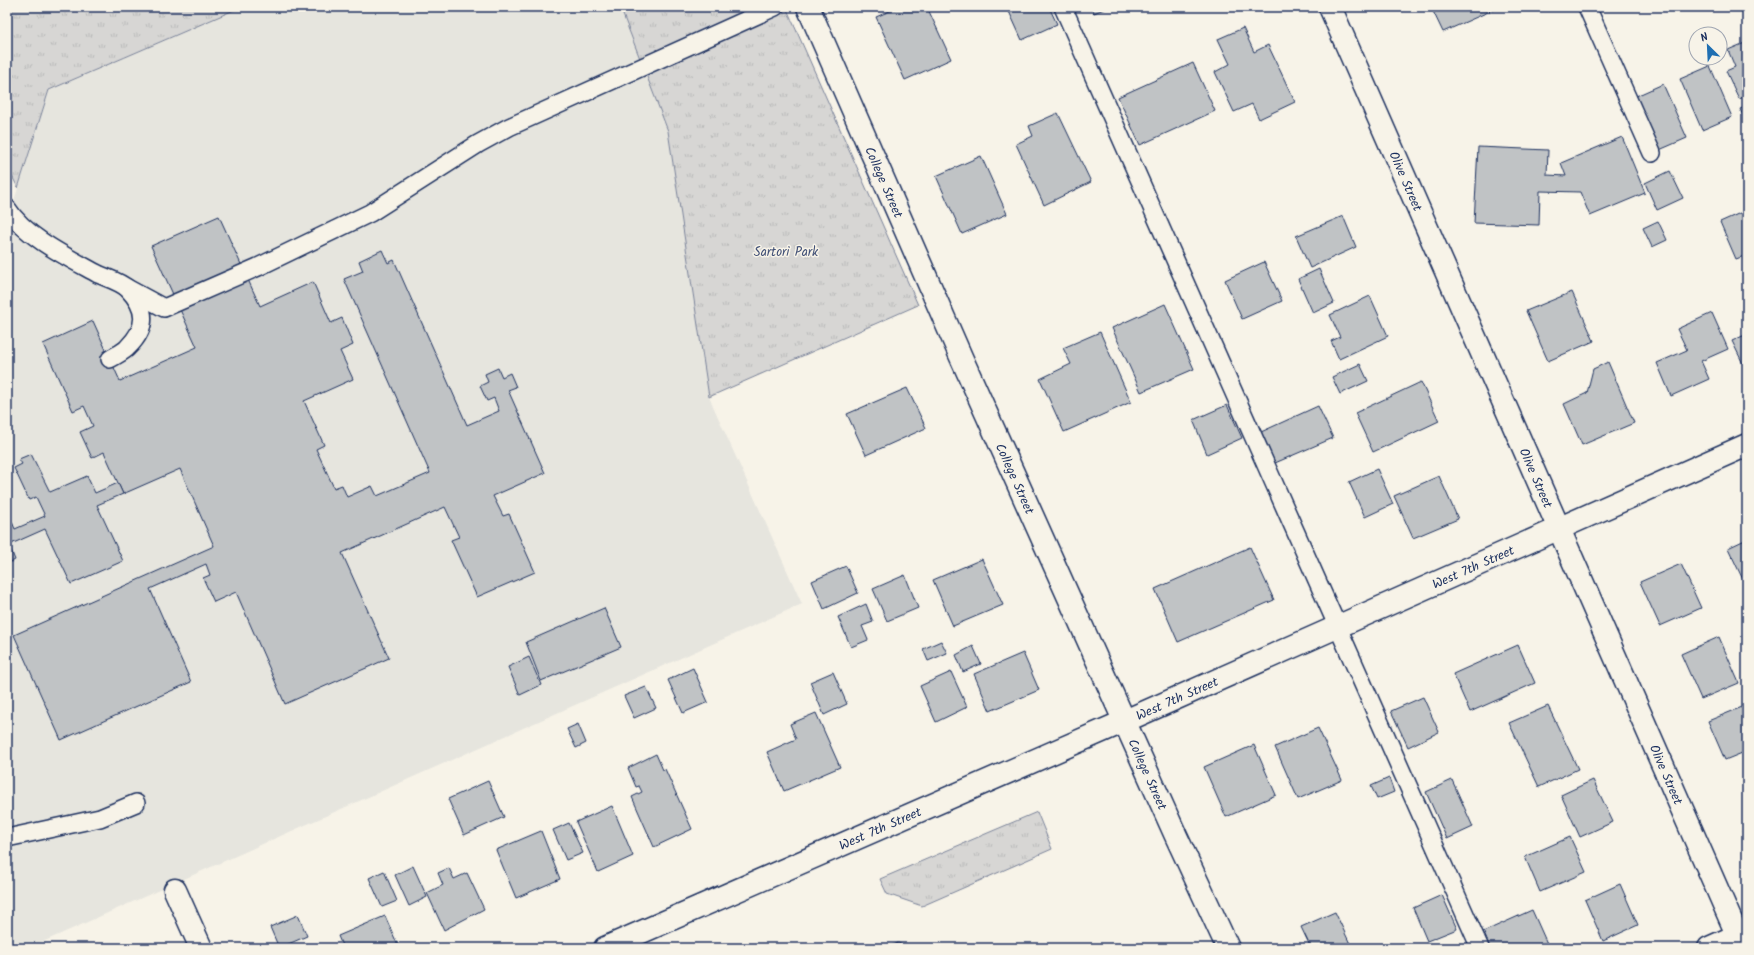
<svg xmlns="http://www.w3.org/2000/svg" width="1754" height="955" viewBox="0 0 1754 955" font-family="Kalam,sans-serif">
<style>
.built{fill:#e6e5de}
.grass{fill:url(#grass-tufts);stroke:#798299}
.building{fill:#c0c3c5;stroke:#1b2f5e}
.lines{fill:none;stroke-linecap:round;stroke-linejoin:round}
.service-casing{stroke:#1b2f5e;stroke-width:20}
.minor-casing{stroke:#1b2f5e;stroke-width:25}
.tertiary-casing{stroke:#1b2f5e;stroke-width:25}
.service{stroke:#f7f3e8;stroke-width:17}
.minor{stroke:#f7f3e8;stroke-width:22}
.tertiary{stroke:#f7f3e8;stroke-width:22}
.labels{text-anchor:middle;stroke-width:3;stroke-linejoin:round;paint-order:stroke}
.street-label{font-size:13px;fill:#1b2f5e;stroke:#f7f3e8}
.park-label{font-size:13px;fill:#415076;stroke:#f7f3e8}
</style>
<defs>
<pattern id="grass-tufts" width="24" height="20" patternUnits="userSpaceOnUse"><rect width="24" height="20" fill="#d7d6d4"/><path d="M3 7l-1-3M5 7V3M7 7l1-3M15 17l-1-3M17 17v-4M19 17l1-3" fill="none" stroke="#b8b8b8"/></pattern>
</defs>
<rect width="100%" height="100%" fill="#f7f3e8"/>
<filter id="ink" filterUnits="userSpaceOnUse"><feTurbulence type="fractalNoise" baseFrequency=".025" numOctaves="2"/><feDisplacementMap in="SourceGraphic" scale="8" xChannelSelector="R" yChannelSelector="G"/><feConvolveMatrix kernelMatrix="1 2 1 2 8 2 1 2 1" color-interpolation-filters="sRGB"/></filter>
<g filter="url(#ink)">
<path class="built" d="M241 7H620L668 131 709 397 802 604 29 948H7V223L49 90Z"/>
<g class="grass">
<path d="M7 7H241L49 90 18 188 7 166Z"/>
<path d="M620 7H786L918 305 709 397 668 131Z"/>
<path d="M1037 812 1052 849 922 906 887 894 880 879Z"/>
</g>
<g class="building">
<path d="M899 7H927L951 59 905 80 876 17Z"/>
<path d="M1007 7H1049L1057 24 1022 40Z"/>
<path d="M1092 7H1109L1094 13Z"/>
<path d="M1431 7H1495V9L1443 32Z"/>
<path d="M1243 28 1254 52 1268 45 1295 102 1259 119 1252 104 1234 112 1215 72 1230 64 1218 39Z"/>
<path d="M1747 42V96L1739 99 1726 71 1735 67 1728 50Z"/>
<path d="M1193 63 1215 111 1140 145 1118 97Z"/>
<path d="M1710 66 1732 117 1702 130 1680 79Z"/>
<path d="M1663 84 1687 138 1657 151 1634 97Z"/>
<path d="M1747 106V125L1740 109Z"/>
<path d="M1058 113 1091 182 1044 205 1016 144 1033 136 1029 126Z"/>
<path d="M1622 137 1645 193 1590 216 1580 192 1540 191 1539 225 1474 223 1478 147 1548 150 1547 175 1566 176 1561 163Z"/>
<path d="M981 156 1007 214 962 234 936 176Z"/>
<path d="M1670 171 1683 198 1657 210 1645 183Z"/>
<path d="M1747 210V255L1736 259 1720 222Z"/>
<path d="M219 216 260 306 313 282 331 323 342 318 353 345 340 351 353 379 304 401 324 445 316 449 334 488 342 485 347 497 372 486 377 496 430 473 344 279 363 271 359 261 382 250 388 263 394 260 467 425 499 411 494 398 487 401 480 386 488 382 485 374 498 368 502 377 510 373 516 387 508 390 545 473 493 496 503 516 509 514 535 572 477 597 451 540 459 537 445 507 342 553 389 658 285 704 236 592 214 602 203 578 210 575 206 564 150 589 191 682 61 740 14 635 214 546 180 469 123 494 104 452 92 458 80 432 93 426 84 406 73 411 43 344 93 321 120 381 197 347 151 246Z"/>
<path d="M1343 216 1356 247 1310 268 1296 236Z"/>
<path d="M1658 221 1667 240 1652 247 1643 228Z"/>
<path d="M1264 262 1282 301 1242 319 1225 280Z"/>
<path d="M1319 269 1334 303 1313 313 1298 279Z"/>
<path d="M1572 292 1594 341 1548 361 1526 311Z"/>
<path d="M1370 296 1388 336 1339 359 1331 341 1340 337 1330 315Z"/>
<path d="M1165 304 1194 369 1141 392 1112 328Z"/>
<path d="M1712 313 1728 349 1701 361 1709 379 1671 396 1657 363 1687 350 1677 329Z"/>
<path d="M1100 332 1131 402 1064 432 1040 379 1071 364 1063 348Z"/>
<path d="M1747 334V372L1732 341Z"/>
<path d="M1608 362 1634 423 1582 445 1564 404 1587 393 1593 369Z"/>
<path d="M1360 364 1368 381 1340 394 1332 377Z"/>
<path d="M1421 382 1439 421 1373 452 1355 413Z"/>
<path d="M907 388 926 428 866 455 847 414Z"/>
<path d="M1227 405 1242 438 1207 454 1193 420Z"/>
<path d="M1318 406 1333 438 1275 463 1261 432Z"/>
<path d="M31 454 50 492 87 476 95 493 118 483 123 494 97 505 123 561 71 584 45 529 9 545 15 560 7 564V510L15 529 45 516 36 497 29 500 14 468 22 464 19 459Z"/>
<path d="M1377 469 1393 504 1365 517 1349 482Z"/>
<path d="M1439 476 1458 519 1413 538 1394 496Z"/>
<path d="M1747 539V588L1728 548Z"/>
<path d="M1250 547 1274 600 1178 642 1155 589Z"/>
<path d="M982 559 1003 605 953 626 933 580Z"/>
<path d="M1681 564 1701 608 1660 626 1640 582Z"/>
<path d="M846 566 858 593 824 609 812 581Z"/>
<path d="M905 575 918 608 887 621 873 589Z"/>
<path d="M866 604 873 622 862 626 868 640 851 647 838 617Z"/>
<path d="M604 608 621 647 541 681 526 642Z"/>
<path d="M1719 637 1739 683 1701 699 1681 654Z"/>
<path d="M941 641 947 653 928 661 923 649Z"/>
<path d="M1518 645 1535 683 1470 712 1453 674Z"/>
<path d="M973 646 981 664 963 672 956 655Z"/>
<path d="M1023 653 1039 690 990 711 974 674Z"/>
<path d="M529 657 541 685 520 695 508 667Z"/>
<path d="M693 668 708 702 683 713 668 680Z"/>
<path d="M833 672 847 704 824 715 810 682Z"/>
<path d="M951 672 967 707 936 722 920 686Z"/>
<path d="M646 687 656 708 634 718 624 696Z"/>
<path d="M1423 697 1439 732 1408 747 1391 711Z"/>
<path d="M1747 705V751L1725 760 1708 721Z"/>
<path d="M1548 706 1578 769 1539 787 1509 723Z"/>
<path d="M816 713 840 767 784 791 767 752 796 739 790 724Z"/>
<path d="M578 724 586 743 576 748 567 729Z"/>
<path d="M1318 728 1342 780 1298 799 1275 747Z"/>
<path d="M1254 745 1276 795 1226 817 1204 767Z"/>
<path d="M656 754 663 770 665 769 692 829 654 847 632 797 642 792 639 786 636 787 628 768Z"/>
<path d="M1389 778 1394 792 1377 799 1371 786Z"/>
<path d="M1452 780 1473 827 1447 839 1426 792Z"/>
<path d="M1593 780 1613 822 1580 837 1561 795Z"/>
<path d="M488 781 504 817 464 835 448 799Z"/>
<path d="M612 806 633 856 598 872 576 822Z"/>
<path d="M569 823 583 853 566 860 553 830Z"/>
<path d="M1747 828V843L1742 831Z"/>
<path d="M541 831 560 879 516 898 496 850Z"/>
<path d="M1570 837 1586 872 1540 892 1525 857Z"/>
<path d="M413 866 427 897 409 906 395 875Z"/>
<path d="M449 868 454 879 467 873 484 909 444 930 427 893 443 885 438 873Z"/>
<path d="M384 871 397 901 382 907 369 878Z"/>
<path d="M1620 884 1638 925 1603 941 1585 900Z"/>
<path d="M1442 895 1457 929 1427 941 1413 908Z"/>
<path d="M1532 910 1549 948H1490L1483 932Z"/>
<path d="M1335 912 1352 948H1311L1301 927Z"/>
<path d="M298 915 307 936 279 948 270 927Z"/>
<path d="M385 916 399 948H343L338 936Z"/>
<path d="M898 943 911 948H885Z"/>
<path d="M312 945 314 948H304Z"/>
</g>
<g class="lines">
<defs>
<g id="service">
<path d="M1063 7 1480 948"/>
<path d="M1587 7 1652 153"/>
<path d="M7 208C25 237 69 258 98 274 107 278 121 282 128 289 147 309 148 327 128 347 124 352 116 355 110 359"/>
<path d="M127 288 164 308 258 267 370 213 478 144 509 127 775 7"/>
<path d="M7 838 100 818 136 803"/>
</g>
<g id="minor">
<path id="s1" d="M1330 7 1743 948"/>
<path d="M175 890 201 948"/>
<path id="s2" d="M605 948 1125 721 1747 445"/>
<path d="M1709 948 1747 931"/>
</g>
<g id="tertiary">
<path id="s3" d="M808 7 961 357 1176 836 1228 948"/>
</g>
</defs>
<use href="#service" class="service-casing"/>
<use href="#minor" class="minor-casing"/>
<use href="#tertiary" class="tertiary-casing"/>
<use href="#service" class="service"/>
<use href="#minor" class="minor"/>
<use href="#tertiary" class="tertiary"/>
</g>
</g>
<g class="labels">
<g class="street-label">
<text dy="5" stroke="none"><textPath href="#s1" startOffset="190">Olive Street</textPath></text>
<text dy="5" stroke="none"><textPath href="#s3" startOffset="191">College Street</textPath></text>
<text dy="5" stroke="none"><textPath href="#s1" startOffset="514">Olive Street</textPath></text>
<text dy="5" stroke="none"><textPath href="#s3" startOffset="515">College Street</textPath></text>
<text dy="5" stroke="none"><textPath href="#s2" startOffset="948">West 7th Street</textPath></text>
<text dy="5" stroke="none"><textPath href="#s2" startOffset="624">West 7th Street</textPath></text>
<text dy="5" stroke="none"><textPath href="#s3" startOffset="839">College Street</textPath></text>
<text dy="5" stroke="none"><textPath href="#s1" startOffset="838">Olive Street</textPath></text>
<text dy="5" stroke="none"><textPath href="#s2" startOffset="300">West 7th Street</textPath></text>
</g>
<g class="park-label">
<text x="786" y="256">Sartori Park</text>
</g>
</g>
<rect width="1754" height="955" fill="none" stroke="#f7f3e8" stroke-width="24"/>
<rect x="12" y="12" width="1730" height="931" fill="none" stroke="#1b2f5e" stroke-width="1.5" filter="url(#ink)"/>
<g transform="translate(1708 46) rotate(336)"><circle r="19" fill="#f7f3e8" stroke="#9fa5b1"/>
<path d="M0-3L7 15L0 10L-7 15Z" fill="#1f6fb2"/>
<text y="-6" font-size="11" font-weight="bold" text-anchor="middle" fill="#1b2f5e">N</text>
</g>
</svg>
